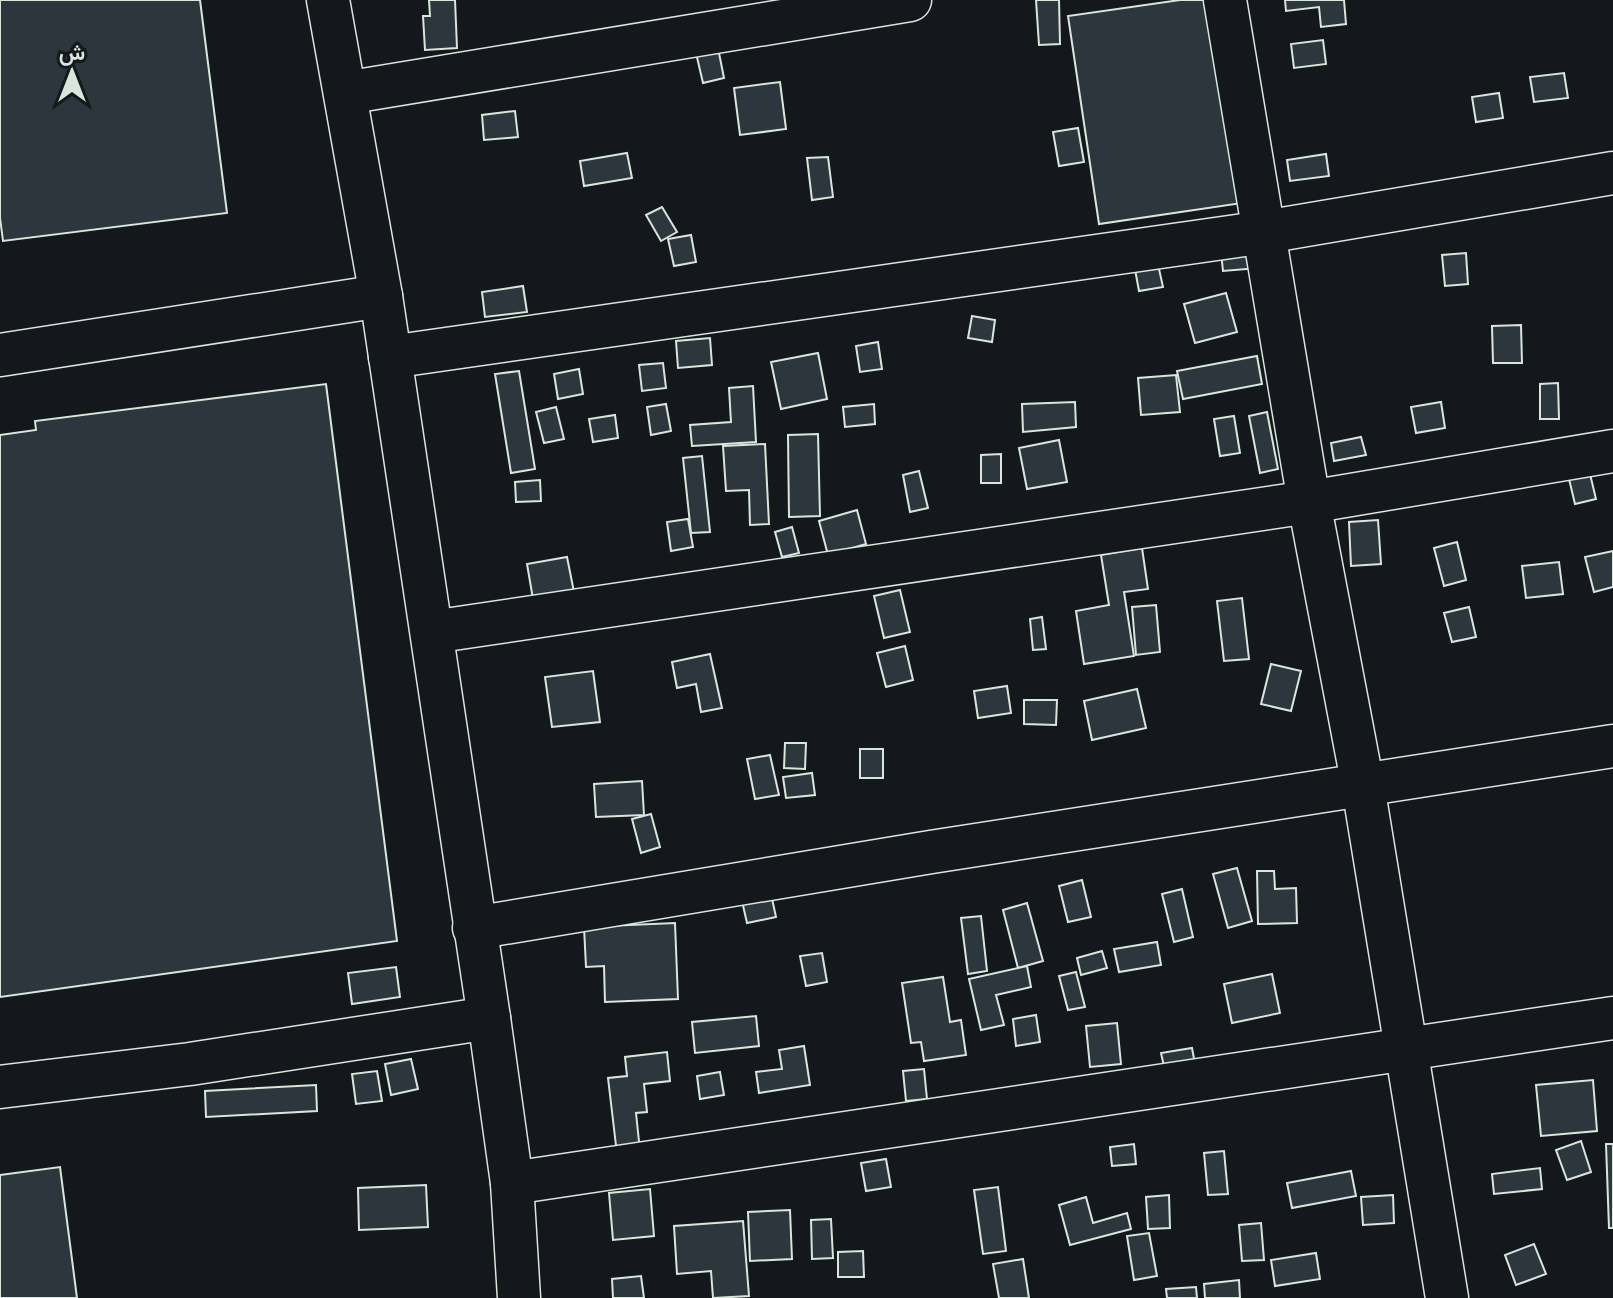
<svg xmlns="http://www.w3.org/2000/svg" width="1613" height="1298" viewBox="0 0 1613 1298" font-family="Barlow,Vazirmatn,sans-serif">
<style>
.building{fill:#2c363c;stroke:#d8e6dc;stroke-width:2}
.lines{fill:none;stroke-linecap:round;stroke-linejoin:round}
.minor-casing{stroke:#d8e6dc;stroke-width:45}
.minor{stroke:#14181c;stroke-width:42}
</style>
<rect width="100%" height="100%" fill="#14181c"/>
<g class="building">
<path d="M0 0H200L227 213 3 241 0 218Z"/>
<path d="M429 0H455L457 48 425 50 423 16H430Z"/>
<path d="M1036 0H1059L1060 44 1039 45Z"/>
<path d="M1180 0H1219L1249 202 1099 224 1068 16Z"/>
<path d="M1285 0H1344L1346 24 1321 27 1319 7 1286 11Z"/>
<path d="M1323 40 1326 64 1294 68 1291 44Z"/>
<path d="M718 48 724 78 703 83 696 53Z"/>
<path d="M1564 73 1568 98 1534 102 1530 77Z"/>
<path d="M780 82 786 129 740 135 734 88Z"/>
<path d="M1499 93 1503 118 1476 122 1472 97Z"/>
<path d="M515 111 518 137 484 140 482 115Z"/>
<path d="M1078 128 1084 162 1059 166 1053 132Z"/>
<path d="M627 153 632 178 584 186 580 161Z"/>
<path d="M1326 154 1329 176 1290 181 1287 160Z"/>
<path d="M828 157 833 197 812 200 807 158Z"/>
<path d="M662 207 677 232 661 241 646 215Z"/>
<path d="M1254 230 1258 268 1223 271 1219 233Z"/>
<path d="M691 235 696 262 674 266 668 239Z"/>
<path d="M1466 253 1468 284 1445 286 1442 255Z"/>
<path d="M1157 260 1163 287 1139 291 1134 264Z"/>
<path d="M523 286 527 312 485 317 482 292Z"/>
<path d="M1226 293 1237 332 1195 343 1184 304Z"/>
<path d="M972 316 995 320 992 342 968 338Z"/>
<path d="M1521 325 1522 363H1493L1492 326Z"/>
<path d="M710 338 712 365 678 368 676 341Z"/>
<path d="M878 342 882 369 860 372 856 346Z"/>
<path d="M818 353 827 399 781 409 771 362Z"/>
<path d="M1257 356 1262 384 1183 399 1177 371Z"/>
<path d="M663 363 666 388 642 391 639 365Z"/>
<path d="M579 369 583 394 558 399 554 374Z"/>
<path d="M519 371 535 469 511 473 495 374Z"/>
<path d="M1176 375 1180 412 1141 415 1138 378Z"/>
<path d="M1558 383 1559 419H1540V384Z"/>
<path d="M326 384 397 941 0 997V435L36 430 35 421Z"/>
<path d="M753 386 756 442 692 446 690 425 731 422 729 388Z"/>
<path d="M1075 402 1076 427 1023 432 1022 404Z"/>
<path d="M1441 402 1445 428 1416 433 1411 407Z"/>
<path d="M666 404 671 431 651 435 647 407Z"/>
<path d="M874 404 875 424 845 427 843 407Z"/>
<path d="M556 407 564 439 544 443 536 412Z"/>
<path d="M1267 412 1278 469 1260 473 1249 416Z"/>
<path d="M615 415 618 438 593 442 589 419Z"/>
<path d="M1234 416 1240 453 1220 456 1214 419Z"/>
<path d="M818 434 820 516 789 517 788 435Z"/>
<path d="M1361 437 1366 455 1334 461 1331 443Z"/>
<path d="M1059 440 1067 482 1027 489 1019 448Z"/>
<path d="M765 444 769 524 750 525 749 490 726 491 723 446Z"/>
<path d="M1001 454V483H981V455Z"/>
<path d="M702 456 710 532 691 533 683 458Z"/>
<path d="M919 471 928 508 910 512 903 475Z"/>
<path d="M1590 474 1596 499 1575 504 1569 479Z"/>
<path d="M540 480 541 501 516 502 515 482Z"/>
<path d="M857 510 866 544 828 555 819 521Z"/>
<path d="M688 519 693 547 671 551 667 522Z"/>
<path d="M1378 520 1381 564 1351 566 1349 522Z"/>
<path d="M792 527 799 553 782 557 775 532Z"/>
<path d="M1457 542 1466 580 1444 586 1434 548Z"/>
<path d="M1142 548 1148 589 1124 592 1134 656 1084 664 1076 611 1109 605 1101 555Z"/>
<path d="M1613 551V587L1594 592 1585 557Z"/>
<path d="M567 557 574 592 533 599 527 564Z"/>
<path d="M1559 562 1563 594 1526 598 1522 566Z"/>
<path d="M900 590 910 632 884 638 874 596Z"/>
<path d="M1242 598 1249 659 1224 661 1217 601Z"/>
<path d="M1156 605 1160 652 1136 655 1132 607Z"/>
<path d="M1469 607 1476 637 1452 642 1444 613Z"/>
<path d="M1042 617 1046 649 1033 650 1030 619Z"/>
<path d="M905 646 913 680 886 687 877 653Z"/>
<path d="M710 654 722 708 701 712 696 684 677 688 672 662Z"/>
<path d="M1271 664 1301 671 1291 711 1261 704Z"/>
<path d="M593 671 600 722 552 727 545 677Z"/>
<path d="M1007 686 1011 713 978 718 974 691Z"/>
<path d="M1137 689 1146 728 1092 740 1084 701Z"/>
<path d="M1024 700H1057L1056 725 1024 724Z"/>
<path d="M785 743H806L805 769 784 768Z"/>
<rect x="860" y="749" width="23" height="29"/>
<path d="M770 755 779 795 755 799 747 759Z"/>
<path d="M812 773 815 795 786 798 783 777Z"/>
<path d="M642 781 644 815 596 817 594 784Z"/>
<path d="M651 814 660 847 641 853 632 819Z"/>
<path d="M1237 868 1252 921 1228 928 1213 874Z"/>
<path d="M1257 871H1274L1275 889 1296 888 1297 923 1258 924Z"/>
<path d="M1082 880 1091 917 1068 922 1059 886Z"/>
<path d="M1182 889 1193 937 1174 942 1162 894Z"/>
<path d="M771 894 776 917 747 923 742 901Z"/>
<path d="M1027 903 1043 961 1018 968 1003 910Z"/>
<path d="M981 916 987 971 968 974 961 918Z"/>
<path d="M675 923 678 999 605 1002 604 966 586 967 584 927Z"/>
<path d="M1157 942 1161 965 1119 972 1114 949Z"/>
<path d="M1102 951 1107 968 1081 975 1077 958Z"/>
<path d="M822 953 827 982 806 986 800 956Z"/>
<path d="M1027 966 1031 987 996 995 1004 1025 981 1030 969 979Z"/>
<path d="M396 967 400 997 352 1004 348 973Z"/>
<path d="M1076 972 1085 1007 1068 1010 1059 976Z"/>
<path d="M1272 974 1280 1013 1232 1023 1224 984Z"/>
<path d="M943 977 950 1022 961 1020 966 1055 924 1061 921 1042 911 1043 902 983Z"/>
<path d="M1036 1015 1040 1042 1016 1046 1013 1019Z"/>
<path d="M756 1016 759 1046 695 1053 692 1022Z"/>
<path d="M1117 1023 1121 1064 1090 1067 1086 1026Z"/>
<path d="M804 1046 810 1085 759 1093 756 1072 782 1069 779 1050Z"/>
<path d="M1192 1048 1195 1064 1165 1071 1161 1053Z"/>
<path d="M667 1052 670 1081 644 1084 647 1112 636 1113 640 1151 617 1154 608 1078 627 1076 625 1057Z"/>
<path d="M411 1059 418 1089 391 1095 385 1064Z"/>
<path d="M924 1069 927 1099 906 1101 903 1071Z"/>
<path d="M377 1071 382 1101 356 1104 352 1074Z"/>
<path d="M720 1072 724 1095 700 1099 697 1076Z"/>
<path d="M1593 1080 1597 1131 1541 1136 1536 1085Z"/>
<path d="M316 1085 317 1111 206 1117 205 1091Z"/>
<path d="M1581 1141 1591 1172 1567 1180 1556 1150Z"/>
<path d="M1134 1144 1136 1164 1112 1166 1110 1147Z"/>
<path d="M1606 1144H1613V1228H1609Z"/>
<path d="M1224 1151 1228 1194 1208 1195 1204 1153Z"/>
<path d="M886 1159 891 1187 866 1191 861 1163Z"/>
<path d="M60 1167 77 1298H0V1175Z"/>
<path d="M1540 1168 1542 1189 1494 1194 1492 1174Z"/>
<path d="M1351 1171 1356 1196 1292 1208 1287 1183Z"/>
<path d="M426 1185 428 1227 359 1230 358 1188Z"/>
<path d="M998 1187 1006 1251 983 1254 974 1190Z"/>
<path d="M650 1189 654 1236 613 1240 609 1193Z"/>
<path d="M1169 1195 1170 1228 1148 1229 1146 1197Z"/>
<path d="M1393 1195 1394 1223 1363 1225 1361 1197Z"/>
<path d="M1086 1197 1093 1223 1127 1213 1131 1229 1070 1245 1059 1205Z"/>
<path d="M790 1210 792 1259 750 1261 748 1212Z"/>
<path d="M831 1219 833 1258 812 1259 811 1220Z"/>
<path d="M743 1221 749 1296 713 1298 711 1271 677 1274 674 1226Z"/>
<path d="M1261 1223 1264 1260 1242 1261 1239 1225Z"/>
<path d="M1149 1233 1157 1276 1134 1280 1127 1236Z"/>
<path d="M1534 1244 1546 1274 1516 1285 1505 1255Z"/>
<path d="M863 1251 864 1277H838V1252Z"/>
<path d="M1316 1253 1320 1279 1275 1286 1271 1260Z"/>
<path d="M1023 1259 1029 1298H999L993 1264Z"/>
<path d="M641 1276 644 1298H613L612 1279Z"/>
<path d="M1239 1280 1240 1298H1205L1204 1284Z"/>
<path d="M1196 1287 1197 1298H1167L1166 1289Z"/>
</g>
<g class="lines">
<defs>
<g id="minor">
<path d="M328 0 381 296 489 1018 512 1183 519 1298"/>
<path d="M1225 0 1309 502 1363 786 1447 1298"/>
<path d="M345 93 910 0"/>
<path d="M0 355 381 296"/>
<path d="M390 357 1265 232 1613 173"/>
<path d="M432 632 1309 502 1613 451"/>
<path d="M474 928 931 852 1613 746"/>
<path d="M0 1087 190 1064 489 1018"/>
<path d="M512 1183 1613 1018"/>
</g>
</defs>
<use href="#minor" class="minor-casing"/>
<use href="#minor" class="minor"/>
</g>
<g transform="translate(72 72)" stroke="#14181c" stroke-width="6" paint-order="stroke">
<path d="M0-6L14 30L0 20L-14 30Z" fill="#d8e6dc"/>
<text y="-12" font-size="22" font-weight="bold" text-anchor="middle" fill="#d8e6dc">ش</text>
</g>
</svg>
